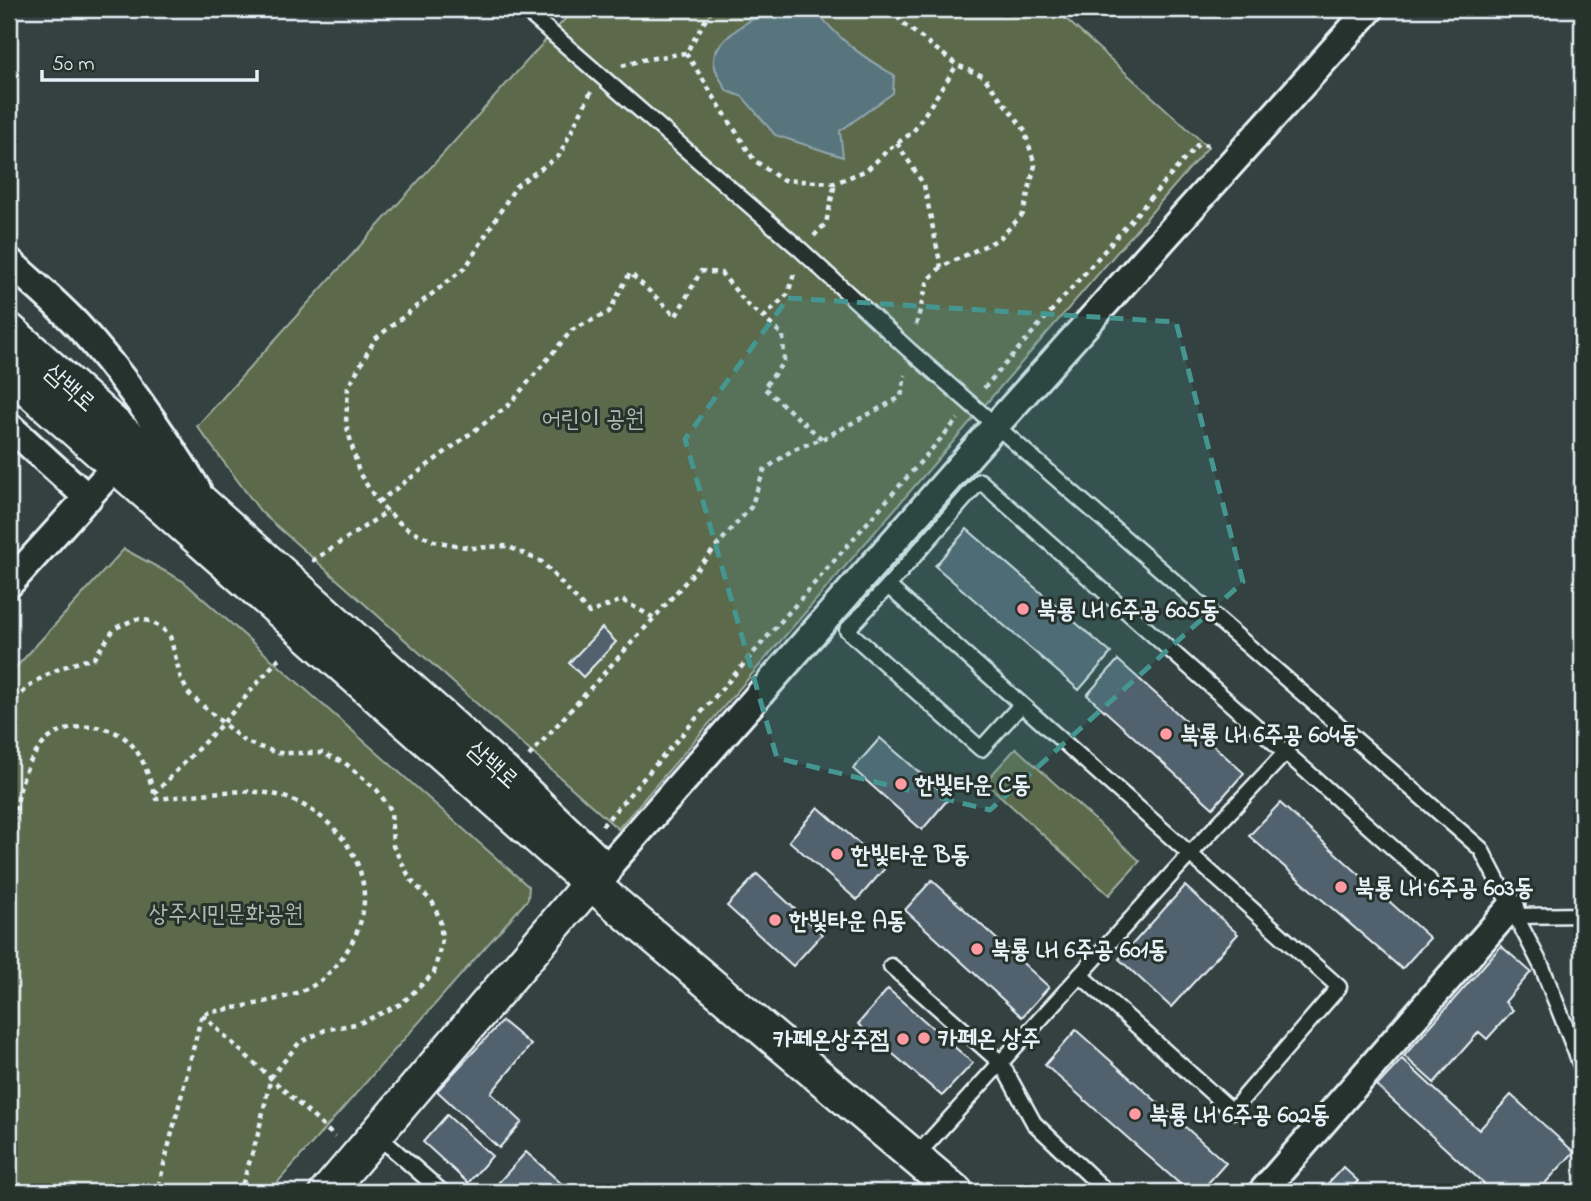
<svg xmlns="http://www.w3.org/2000/svg" width="1591" height="1201" viewBox="0 0 1591 1201" font-family="'Indie Flower','Poor Story',sans-serif">
<style>
.green{fill:#5c6b4c;stroke:#a2aea2;stroke-width:2}
.water{fill:#58747d;stroke:#92a6ae;stroke-width:2}
.building{fill:#51626e;stroke:#e8f1f8;stroke-width:2}
.lines{fill:none;stroke-linecap:round;stroke-linejoin:round}
.service-casing{stroke:#e8f1f8;stroke-width:19}
.minor-casing{stroke:#e8f1f8;stroke-width:32}
.tertiary-casing{stroke:#e8f1f8;stroke-width:38}
.path{stroke:#e8f1f8;stroke-width:4.5;stroke-dasharray:5 5;stroke-linecap:butt}
.service{stroke:#26332d;stroke-width:14}
.minor{stroke:#26332d;stroke-width:26}
.tertiary{stroke:#26332d;stroke-width:33}
.marked{fill:#459590;fill-opacity:0.2;stroke:#459590;stroke-width:5;stroke-dasharray:14 9;stroke-linejoin:round}
.poi-dot{fill:#ff9aa2;stroke:#26332d;stroke-width:2.5}
.labels{text-anchor:middle;stroke-width:6;stroke-linejoin:round;paint-order:stroke}
.street-label{font-size:24px;fill:#e8f1f8;stroke:#26332d}
.park-label{font-size:24px;fill:#b0bbb3;stroke:#26332d}
.poi-label{font-size:24px;font-weight:bold;fill:#e8f1f8;stroke:#26332d;text-anchor:start}
</style>
<rect width="100%" height="100%" fill="#334140"/>
<filter id="ink" filterUnits="userSpaceOnUse"><feTurbulence type="fractalNoise" baseFrequency=".0143" numOctaves="2"/><feDisplacementMap in="SourceGraphic" scale="14" xChannelSelector="R" yChannelSelector="G"/><feConvolveMatrix kernelMatrix="1 2 1 2 8 2 1 2 1" color-interpolation-filters="sRGB"/></filter>
<g filter="url(#ink)">
<g class="green">
<path d="M574 9H1055L1208 147 618 829 261 512 197 426Z"/>
<path d="M124 549 183 581 529 887 528 899 269 1192H9V675Z"/>
<path d="M1016 748 1140 861 1109 895 985 782Z"/>
</g>
<path class="water" d="M777 9H815C837 38 862 57 894 75L893 93 840 131 843 157 775 135 743 97 727 91C714 68 705 57 728 37 735 31 742 24 751 20 761 16 768 15 777 9Z"/>
<g class="building">
<path d="M967 529 1111 653 1079 690 935 566Z"/>
<path d="M602 628 616 642 583 677 569 663Z"/>
<path d="M1118 660 1244 773 1213 808 1087 695Z"/>
<path d="M880 738 949 798 922 830 853 769Z"/>
<path d="M1280 803 1430 938 1402 969 1249 836Z"/>
<path d="M818 807 886 867 857 900 789 841Z"/>
<path d="M757 874 822 934 793 966 727 906Z"/>
<path d="M932 880 1049 987 1022 1017 905 910Z"/>
<path d="M1185 886 1238 934 1171 1007 1119 959Z"/>
<path d="M1501 946 1531 972 1505 1002 1513 1010 1487 1039 1479 1032 1434 1083 1404 1056Z"/>
<path d="M888 989 973 1063 942 1096 858 1024Z"/>
<path d="M502 1021 531 1045 491 1093 522 1122 499 1148 437 1091Z"/>
<path d="M1076 1030 1226 1163 1200 1192H1189L1045 1065Z"/>
<path d="M1402 1059 1479 1130 1511 1095 1574 1152 1537 1192H1493L1377 1086Z"/>
<path d="M447 1115 492 1156 468 1183 423 1142Z"/>
<path d="M526 1152 571 1192H490Z"/>
<path d="M1343 1167 1358 1181 1348 1192H1320Z"/>
<path d="M690 1185 697 1192H684Z"/>
</g>
<g class="lines">
<defs>
<g id="service">
<path d="M524 9 801 250 909 350 1481 849 1542 967 1582 1068"/>
<path d="M888 586 847 630 981 749 1021 705"/>
<path d="M1516 916 1582 915"/>
<path d="M891 966 1001 1063 1034 1123 1107 1192"/>
<path d="M1080 975 1232 1111 1339 987 1190 854 1286 752"/>
<path d="M376 1134 442 1192"/>
<path d="M916 1156 1190 854 888 586 980 481 1429 880"/>
</g>
<g id="minor">
<path d="M9 261C32 283 58 304 80 328 125 377 162 432 197 489"/>
<path d="M9 426 88 498"/>
<path d="M9 584 115 467"/>
<path d="M605 870 996 425 1370 9"/>
<path d="M1262 1192 1511 907"/>
</g>
<g id="tertiary">
<path d="M9 330 510 778 605 870 591 882 327 1192"/>
<path d="M9 372 554 852 956 1192"/>
</g>
</defs>
<use href="#service" class="service-casing"/>
<use href="#minor" class="minor-casing"/>
<use href="#tertiary" class="tertiary-casing"/>
<g class="path">
<path d="M890 9 905 25 957 65 983 76 1024 129 1035 165 1023 214 999 239 941 267 928 280 915 329"/>
<path d="M686 53 754 160 782 180 835 183 867 170 889 149 913 132 957 65"/>
<path d="M622 66 641 60 686 53 712 9"/>
<path d="M591 92 559 156 516 186 466 267 375 339 348 387 346 423 359 473 378 502 404 527 434 541 471 548 507 546 542 562 589 613 622 600 654 618"/>
<path d="M897 143 924 185 941 267"/>
<path d="M814 236 826 223 835 183"/>
<path d="M763 318 788 294 795 270"/>
<path d="M984 388 1198 144 1211 145"/>
<path d="M378 502 509 405 572 330 609 312 630 273 676 316 701 271 721 273 747 304 783 335 784 361 764 388 822 439"/>
<path d="M312 561 388 511"/>
<path d="M9 709C29 679 60 666 94 658L115 628 136 619 150 621 162 628 170 636 181 679 189 694 245 742 278 753H322L345 763 377 790 391 810 393 846 411 880 433 903 440 920 442 940 434 973 401 1004 360 1023 325 1030 299 1043 271 1077 257 1138 240 1192"/>
<path d="M529 756 654 618 751 507 764 470 794 449 822 439 901 397 905 375"/>
<path d="M154 794 223 723 281 656"/>
<path d="M9 804 16 814"/>
<path d="M602 826 958 419"/>
<path d="M9 840C17 815 17 785 30 762 34 755 41 745 47 740 69 721 113 722 132 745 145 760 150 781 156 799 194 796 235 787 273 794 320 804 365 848 364 899 364 928 345 959 324 978 299 1000 235 1007 202 1014L157 1192"/>
<path d="M202 1015 335 1137"/>
</g>
<use href="#service" class="service"/>
<use href="#minor" class="minor"/>
<use href="#tertiary" class="tertiary"/>
</g>
</g>
<path class="marked" d="M788 298 1176 322 1243 582 990 810 777 758 685 439Z"/>
<g class="poi-dot">
<circle cx="1023" cy="609" r="7"/>
<circle cx="1166" cy="734" r="7"/>
<circle cx="901" cy="784" r="7"/>
<circle cx="837" cy="854" r="7"/>
<circle cx="1341" cy="887" r="7"/>
<circle cx="775" cy="920" r="7"/>
<circle cx="977" cy="949" r="7"/>
<circle cx="924" cy="1038" r="7"/>
<circle cx="903" cy="1039" r="7"/>
<circle cx="1135" cy="1114" r="7"/>
</g>
<g class="labels">
<g class="street-label">
<text transform="translate(71 387) rotate(42)" y="8">삼백로</text>
<text transform="translate(494 764) rotate(42)" y="8">삼백로</text>
</g>
<g class="park-label">
<text x="593" y="426">어린이 공원</text>
<text x="226" y="921">상주시민문화공원</text>
</g>
<g class="poi-label">
<text x="1037" y="617">북룡 LH 6주공 605동</text>
<text x="1180" y="742">북룡 LH 6주공 604동</text>
<text x="915" y="792">한빛타운 C동</text>
<text x="851" y="862">한빛타운 B동</text>
<text x="1355" y="895">북룡 LH 6주공 603동</text>
<text x="789" y="928">한빛타운 A동</text>
<text x="991" y="957">북룡 LH 6주공 601동</text>
<text x="938" y="1046">카페온 상주</text>
<text x="889" y="1047" text-anchor="end">카페온상주점</text>
<text x="1149" y="1122">북룡 LH 6주공 602동</text>
</g>
</g>
<rect width="1591" height="1201" fill="none" stroke="#26332d" stroke-width="35"/>
<rect x="18" y="18" width="1556" height="1166" fill="none" stroke="#e8f1f8" stroke-width="2.5" filter="url(#ink)"/>
<path d="M42 70v10h215v-10" fill="none" stroke="#e8f1f8" stroke-width="3.5"/>
<text x="52" y="70" font-size="21" fill="#e8f1f8" stroke="#26332d" stroke-width="5" paint-order="stroke">50 m</text>
</svg>
